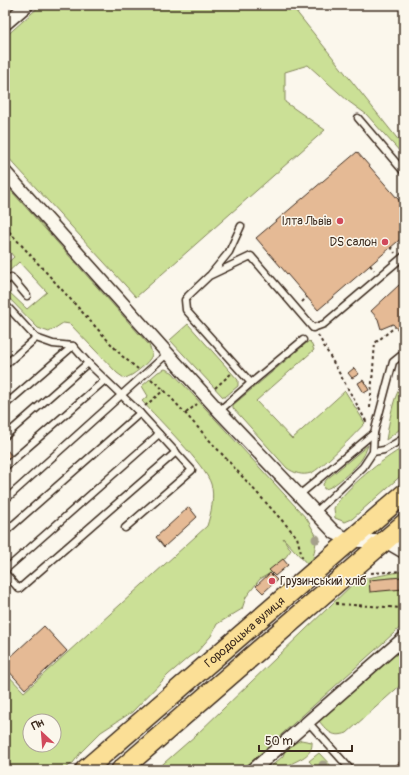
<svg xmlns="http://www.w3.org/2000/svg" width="409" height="775" viewBox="0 0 409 775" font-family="Pangolin,sans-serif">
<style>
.green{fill:#cbe096;stroke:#83855a;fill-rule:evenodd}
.building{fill:#e5ba95;stroke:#3b2a1e}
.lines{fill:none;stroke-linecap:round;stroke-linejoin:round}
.lane-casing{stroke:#3b2a1e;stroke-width:9}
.street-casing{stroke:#3b2a1e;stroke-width:15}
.primary-casing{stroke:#3b2a1e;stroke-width:22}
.path{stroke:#3b2a1e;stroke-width:2;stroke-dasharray:3 3;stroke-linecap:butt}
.lane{stroke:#fbf7ec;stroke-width:6}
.street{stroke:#fbf7ec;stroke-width:12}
.primary{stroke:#fbdf96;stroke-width:19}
.tree{fill:#a5a08b}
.poi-dot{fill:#d1495b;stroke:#fbf7ec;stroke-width:1.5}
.labels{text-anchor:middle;stroke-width:3;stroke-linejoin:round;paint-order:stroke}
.poi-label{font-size:12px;fill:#3b2a1e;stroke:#fbf7ec;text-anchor:end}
.street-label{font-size:12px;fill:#3b2a1e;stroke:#fbf7ec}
</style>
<rect width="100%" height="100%" fill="#fbf7ec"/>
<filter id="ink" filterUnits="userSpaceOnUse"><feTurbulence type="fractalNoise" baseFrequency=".025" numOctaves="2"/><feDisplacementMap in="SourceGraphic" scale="8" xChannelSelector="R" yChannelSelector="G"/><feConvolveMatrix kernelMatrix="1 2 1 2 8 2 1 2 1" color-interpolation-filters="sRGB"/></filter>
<g filter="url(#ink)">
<g class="green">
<path d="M41 5H291L404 147 403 155 366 114 348 101 308 65 285 72V102L325 130 136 297 5 154V37Z"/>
<path d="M5 184 149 345C150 348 152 352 152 355 150 362 131 378 124 378L117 373 70 324 63 323 49 332 38 328 5 294 6 291H8L27 309 47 292 19 262 5 275V265L14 257 5 246Z"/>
<path d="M188 324 238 380V386L225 397H223L170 340Z"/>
<path d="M309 341 311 343 314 350 256 401 292 439 345 391 365 423C356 433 320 470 311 473 302 476 294 473 287 468L233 408V405Z"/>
<path d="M165 369 172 372 307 519 317 537 312 564 309 566 283 538 291 550 276 570 260 579 246 597 242 609 217 624 211 636 197 652 189 657 168 675 132 712 101 732 81 752 73 763 63 770H5V672L24 692 207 526C211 514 215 496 211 484 206 466 157 418 142 401L148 396 142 386 158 372ZM30 721H54V745H30Z"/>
<path d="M404 383V426L386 440C389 425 393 392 404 383Z"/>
<path d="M368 445C366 451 364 456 361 460 356 467 332 490 324 489L323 484 327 479Z"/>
<path d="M404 447V473L352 519 345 522 335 518 334 508C346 487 383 459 404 447Z"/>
<path d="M404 571V624L242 770H156L196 735 357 580Z"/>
<path d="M404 646V682L347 733C333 738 328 732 319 721Z"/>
<path d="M301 740 312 742C313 756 299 759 289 765L288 770H267L283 756 286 748Z"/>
<path d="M319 753 333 768 331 770H317L309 761Z"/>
</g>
<g class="building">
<path d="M357 152 404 206V236L318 310 256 238Z"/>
<path d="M399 285 404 290V337L393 324 381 329 378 319 371 311Z"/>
<path d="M354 368 359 374 352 378 348 373Z"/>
<path d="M363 380 369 390 364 393 358 383Z"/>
<path d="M5 448 14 458 5 466Z"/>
<path d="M189 507 197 517 164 547 156 537Z"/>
<path d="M283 559 288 565 275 576 269 570Z"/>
<path d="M270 573 277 580 263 593 256 586Z"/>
<path d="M402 577 403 589 370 592 369 580Z"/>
<path d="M44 626 67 651 25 689 5 667V662Z"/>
<path d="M404 758V770H391Z"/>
</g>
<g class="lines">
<defs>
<g id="lane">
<path d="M358 118 404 172"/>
<path d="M211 274 229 252 241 226"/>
<path d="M5 282 11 277 27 296"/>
<path d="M5 304 36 338 53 344 73 346 88 363 140 413 192 470 125 528"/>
<path d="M5 365 36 338"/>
<path d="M251 383 303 340"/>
<path d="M5 405 73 346"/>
<path d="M219 411 251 383 186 310 185 300 188 296 209 276 251 256 313 328 324 324 404 256"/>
<path d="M5 436 88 363"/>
<path d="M373 452 384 450 404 438"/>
<path d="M5 467 105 380"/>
<path d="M298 496 374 433 393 362 404 353"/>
<path d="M5 500 168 353"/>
<path d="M315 513 363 467 373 452 374 433"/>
<path d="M5 532 140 413"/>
<path d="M5 570 159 434"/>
<path d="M5 573 19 589 176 452"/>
<path d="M308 722 351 770"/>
</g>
<g id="street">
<path d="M5 24 27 5"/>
<path d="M5 172 219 411 335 533 352 541H385L404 552"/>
<path d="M253 770 404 638"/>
</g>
<g id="primary">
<path id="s1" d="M85 770 404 494"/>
<path d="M121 770 404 524"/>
</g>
</defs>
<use href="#lane" class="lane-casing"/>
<use href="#street" class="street-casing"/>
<use href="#primary" class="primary-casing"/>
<g class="path">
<path d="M5 227 122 356 138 369"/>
<path d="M391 247 395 253"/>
<path d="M370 265 374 270"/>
<path d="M302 302 307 297"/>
<path d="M318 335 366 421 367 420"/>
<path d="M151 379 164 390 297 537 303 561"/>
<path d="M215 388 232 373"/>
<path d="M145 406 164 390"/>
<path d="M370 408 375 343 395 327"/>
<path d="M186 413 197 404"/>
<path d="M371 573 404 571"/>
<path d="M337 602V604L404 608"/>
</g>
<use href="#lane" class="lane"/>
<use href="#street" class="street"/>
<use href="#primary" class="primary"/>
</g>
<g class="tree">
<circle cx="316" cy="539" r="4.5"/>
<circle cx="323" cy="765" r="4.5"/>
</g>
</g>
<g class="poi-dot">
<circle cx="340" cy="221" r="4"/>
<circle cx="385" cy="242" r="4"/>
<circle cx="272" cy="581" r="4"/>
</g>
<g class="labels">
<g class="poi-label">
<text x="332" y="225">Ілта Львів</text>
<text x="377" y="246">DS салон</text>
<text x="280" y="585" text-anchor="start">Грузинський хліб</text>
</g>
<g class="street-label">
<text dy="4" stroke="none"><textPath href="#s1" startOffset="211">Городоцька вулиця</textPath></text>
</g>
</g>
<rect width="409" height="775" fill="none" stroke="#fbf7ec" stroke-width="20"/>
<rect x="10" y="10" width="389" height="755" fill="none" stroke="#3b2a1e" stroke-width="1.5" filter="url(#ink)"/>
<g transform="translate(42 733) rotate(334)"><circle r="19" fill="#fbf7ec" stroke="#aea59a"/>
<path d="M0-3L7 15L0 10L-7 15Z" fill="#d1495b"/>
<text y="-6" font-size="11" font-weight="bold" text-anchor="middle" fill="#3b2a1e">Пн</text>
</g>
<path d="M259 745v6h93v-6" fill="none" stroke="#3b2a1e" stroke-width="2"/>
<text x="265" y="745" font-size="12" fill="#3b2a1e" stroke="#fbf7ec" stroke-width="3" paint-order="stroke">50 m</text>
</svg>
